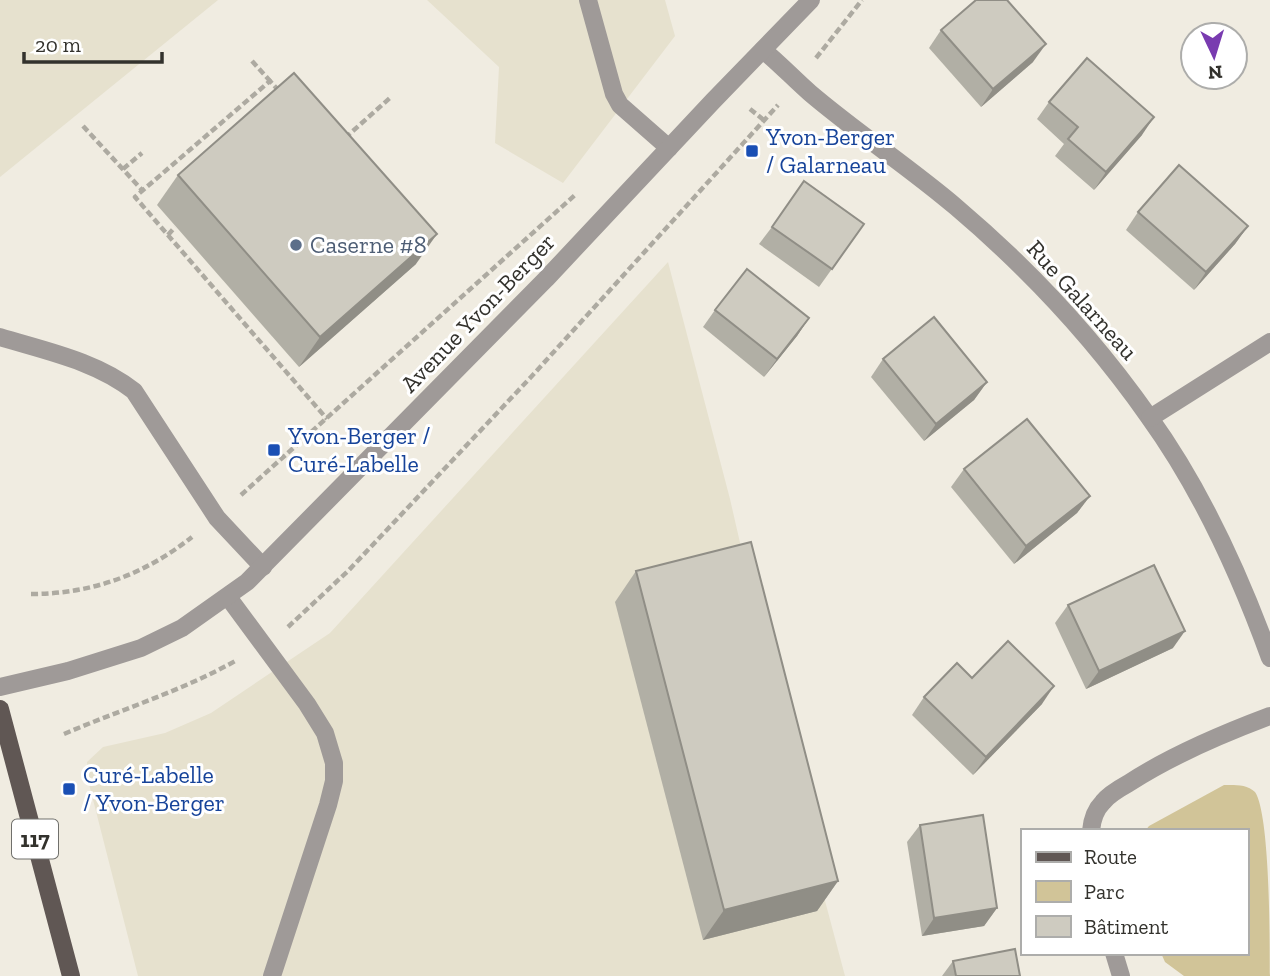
<svg xmlns="http://www.w3.org/2000/svg" width="1270" height="976" viewBox="0 0 1270 976" font-family="'Zilla Slab',serif">
<style>
.built{fill:#e6e1ce}
.green{fill:#d1c498}
.lines{fill:none;stroke-linecap:round;stroke-linejoin:round}
.path{stroke:#adaaa1;stroke-width:4.5;stroke-dasharray:7 3.5;stroke-linecap:butt}
.minor{stroke:#9f9a98;stroke-width:18}
.major{stroke:#605754;stroke-width:18}
.wall{fill:#b1afa5}
.shaded-wall{fill:#908e86}
.building{fill:#cecbc0;stroke:#908e86;stroke-width:2}
.transit-dot{fill:#1a4fb4;stroke:#fff;stroke-width:2.5}
.service-dot{fill:#5c6f8a;stroke:#fff;stroke-width:2.5}
.labels{text-anchor:middle;stroke-width:6;stroke-linejoin:round;paint-order:stroke}
.shield{fill:#fff;stroke:#70706c;stroke-width:2}
.shield-label{font-size:23px;font-weight:bold;fill:#33322d}
.transit-label{font-size:24px;fill:#164399;stroke:#fff;text-anchor:start}
.service-label{font-size:24px;fill:#4e5e75;stroke:#fff;text-anchor:start}
.street-label{font-size:24px;fill:#33322d;stroke:#fff}
</style>
<rect width="100%" height="100%" fill="#f0ece1"/>
<g class="built">
<path d="M0 0H218L0 177Z"/>
<path d="M427 0H665L675 36 563 183 495 143 499 67Z"/>
<path d="M668 262 730 499 803 818 845 976H138L89 784 87 762 103 747 165 733 211 713 330 633Z"/>
</g>
<path class="green" d="M1224 785C1234 785 1247 784 1255 792 1270 814 1270 941 1270 976H1184L1165 962 1161 953H1247V831H1145L1149 826Z"/>
<g class="lines">
<g class="path">
<path d="M816 58 862 0"/>
<path d="M252 61 270 81"/>
<path d="M279 91 270 81 135 197 327 419"/>
<path d="M750 109 765 121"/>
<path d="M83 126 142 190"/>
<path d="M345 138 391 97"/>
<path d="M123 169 142 153"/>
<path d="M168 235 175 227"/>
<path d="M241 495 575 195"/>
<path d="M31 594C91 594 144 575 192 537"/>
<path d="M288 627 349 570 531 377 778 105"/>
<path d="M64 734C122 709 182 691 237 660"/>
</g>
<g class="minor">
<path d="M588 0 614 94 620 105 669 148"/>
<path d="M763 50C779 63 794 79 810 93 857 133 909 167 956 207 1028 268 1095 340 1149 417 1201 489 1240 575 1270 658"/>
<path d="M0 337C46 351 96 361 134 391L217 518 263 567"/>
<path d="M1150 418 1270 342"/>
<path d="M228 597 307 704 325 733 334 763V781L328 805 272 976"/>
<path d="M0 687 68 671 141 648 182 628 247 582 546 279 713 101 811 0"/>
<path d="M1091 831C1092 819 1095 810 1103 802 1109 794 1120 788 1129 783 1172 755 1222 734 1270 716"/>
<path d="M1114 953 1121 976"/>
</g>
<path class="major" d="M0 709 71 976"/>
</g>
<g class="wall">
<path d="M941 30 1033 62 981 107 929 48Z"/>
<path d="M1049 102 1142 135 1094 190 1055 156 1064 144 1037 119Z"/>
<path d="M178 175 416 264 299 367 157 205Z"/>
<path d="M1138 212 1248 226 1235 244 1194 290 1126 230Z"/>
<path d="M864 224 819 287 759 244 772 227Z"/>
<path d="M715 310 809 318 797 336 764 377 703 327Z"/>
<path d="M883 359 987 382 974 400 924 441 871 377Z"/>
<path d="M964 469 1090 496 1077 513 1014 564 951 487Z"/>
<path d="M636 571 838 881 817 911 703 940 615 602Z"/>
<path d="M1068 605 1173 648 1086 689 1055 623Z"/>
<path d="M972 678 1042 704 973 775 912 715 924 697Z"/>
<path d="M920 825 997 908 984 926 922 936 907 842Z"/>
<path d="M953 961 1020 976H942Z"/>
</g>
<g class="shaded-wall">
<path d="M1046 44 1033 62 981 107 993 89Z"/>
<path d="M1154 117 1142 135 1094 190 1106 172Z"/>
<path d="M1248 226 1235 244 1194 290 1206 272Z"/>
<path d="M437 234 416 264 299 367 320 337Z"/>
<path d="M809 318 797 336 764 377 777 359Z"/>
<path d="M987 382 974 400 924 441 936 424Z"/>
<path d="M1090 496 1077 513 1014 564 1026 546Z"/>
<path d="M1185 631 1173 648 1086 689 1099 671Z"/>
<path d="M1054 686 1042 704 973 775 986 757Z"/>
<path d="M838 881 817 911 703 940 724 910Z"/>
<path d="M997 908 984 926 922 936 934 918Z"/>
</g>
<g class="building">
<path d="M976 0H1007L1046 44 993 89 941 30Z"/>
<path d="M1087 58 1154 117 1106 172 1068 139 1078 127 1049 102Z"/>
<path d="M294 73 437 234 320 337 178 175Z"/>
<path d="M1179 165 1248 226 1206 272 1138 212Z"/>
<path d="M804 181 864 224 832 269 772 227Z"/>
<path d="M747 269 809 318 777 359 715 310Z"/>
<path d="M934 317 987 382 936 424 883 359Z"/>
<path d="M1027 419 1090 496 1026 546 964 469Z"/>
<path d="M751 542 838 881 724 910 636 571Z"/>
<path d="M1154 565 1185 631 1099 671 1068 605Z"/>
<path d="M1008 641 1054 686 986 757 924 697 957 663 972 678Z"/>
<path d="M983 815 997 908 934 918 920 825Z"/>
<path d="M1015 949 1020 976H956L953 961Z"/>
</g>
<g class="transit-dot">
<rect x="745" y="144" width="14" height="14" rx="3.5"/>
<rect x="267" y="443" width="14" height="14" rx="3.5"/>
<rect x="62" y="782" width="14" height="14" rx="3.5"/>
</g>
<circle class="service-dot" cx="296" cy="245" r="7"/>
<g class="labels">
<rect class="shield" x="12" y="819.5" width="46" height="39" rx="5"/>
<g class="shield-label">
<text x="35" y="847">117</text>
</g>
<g class="transit-label">
<text x="766" y="145">Yvon-Berger<tspan x="766" dy="28">/ Galarneau</tspan></text>
<text x="288" y="444">Yvon-Berger /<tspan x="288" dy="28">Curé-Labelle</tspan></text>
<text x="83" y="783">Curé-Labelle<tspan x="83" dy="28">/ Yvon-Berger</tspan></text>
</g>
<g class="service-label">
<text x="310" y="253">Caserne #8</text>
</g>
<g class="street-label">
<text transform="translate(1082 300) rotate(48)" y="8">Rue Galarneau</text>
<text transform="translate(478 313) rotate(-46)" y="8">Avenue Yvon-Berger</text>
</g>
</g>
<rect x="1021" y="829" width="228" height="126" fill="#ffffff" stroke="#adadab" stroke-width="2"/>
<rect x="1036" y="852" width="35" height="10" fill="#605754" stroke="#adadab" stroke-width="2"/>
<text x="1084" y="864" font-size="21" fill="#33322d">Route</text>
<rect x="1036" y="881" width="35" height="21" fill="#d1c498" stroke="#adadab" stroke-width="2"/>
<text x="1084" y="899" font-size="21" fill="#33322d">Parc</text>
<rect x="1036" y="916" width="35" height="21" fill="#cecbc0" stroke="#adadab" stroke-width="2"/>
<text x="1084" y="934" font-size="21" fill="#33322d">Bâtiment</text>
<g transform="translate(1214 56) rotate(176)"><circle r="33" fill="#ffffff" stroke="#adadab" stroke-width="2"/>
<path d="M0-5L12 26L0 18L-12 26Z" fill="#793bb0"/>
<text y="-10" font-size="19" font-weight="bold" text-anchor="middle" fill="#33322d">N</text>
</g>
<path d="M24 52v10h138v-10" fill="none" stroke="#33322d" stroke-width="3.5"/>
<text x="35" y="52" font-size="21" fill="#33322d" stroke="#ffffff" stroke-width="5" paint-order="stroke">20 m</text>
</svg>
